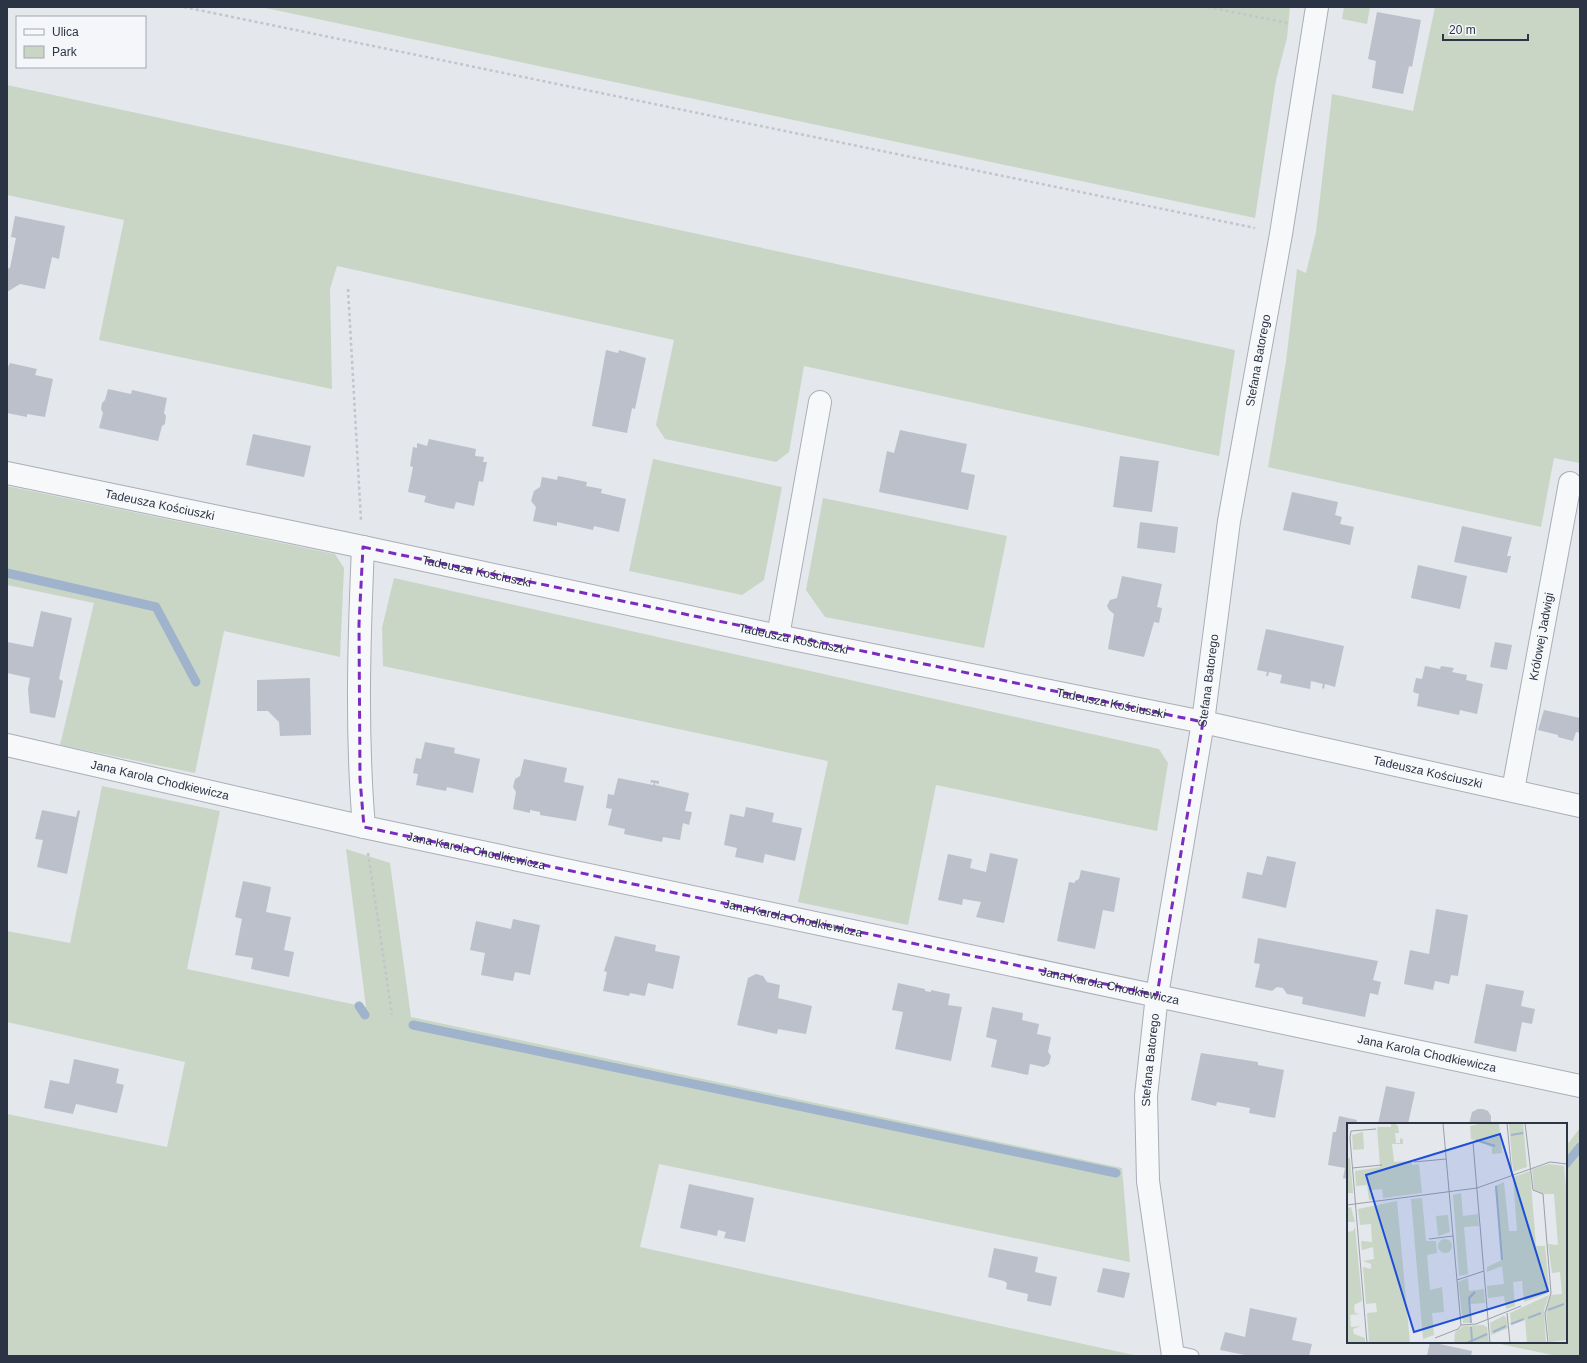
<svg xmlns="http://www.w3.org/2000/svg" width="1587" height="1363" viewBox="0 0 1587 1363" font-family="Arial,sans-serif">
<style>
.green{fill:#c9d6c5}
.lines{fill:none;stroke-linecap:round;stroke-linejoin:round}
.stream{stroke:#9fb4cc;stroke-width:9}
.building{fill:#bbc0ca}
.lane-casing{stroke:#a9aeb7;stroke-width:15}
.street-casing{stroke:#a9aeb7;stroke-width:24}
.path{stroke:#c2c5cb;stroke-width:2.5;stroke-dasharray:3 3;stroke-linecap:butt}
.lane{stroke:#f7f8fa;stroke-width:13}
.street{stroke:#f7f8fa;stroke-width:22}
.marked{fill:none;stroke:#7b2cbf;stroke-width:3;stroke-dasharray:8 5;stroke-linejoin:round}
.labels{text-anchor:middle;stroke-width:3.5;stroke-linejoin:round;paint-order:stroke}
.street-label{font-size:12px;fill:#2b3445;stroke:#f4f6f9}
.inset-river{fill:none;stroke:#9fb4cc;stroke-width:2}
.inset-road{fill:none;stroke:#9a9fa9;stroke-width:1}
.view{fill:#1d4ed8;fill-opacity:0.15;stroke:#1d4ed8;stroke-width:2}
.inset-edge{fill:none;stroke:#2b3445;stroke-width:2}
</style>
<rect width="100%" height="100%" fill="#e4e7ec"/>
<g class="green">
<path d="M261 7H1290L1287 38 1276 80 1255 218Z"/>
<path d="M1344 7H1370L1367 24 1342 19Z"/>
<path d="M1435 7H1580V463L1554 458 1541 527 1268 467 1286 361 1297 269 1306 273 1316 232 1332 94 1413 111Z"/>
<path d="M7 85 1235 350 1219 456 804 366 789 452 776 462 665 439 656 425 674 340 337 266 330 289 332 389 99 340 124 220 7 195Z"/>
<path d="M653 459 782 487 764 580 742 595 629 571Z"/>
<path d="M7 486 335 554 344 568 340 657 224 631 195 773 60 745 94 603 7 585Z"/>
<path d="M823 498 1007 536 984 648 825 617 806 590Z"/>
<path d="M394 578 1159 749 1168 763 1157 831 936 785 908 925 798 902 828 761 383 666 382 628Z"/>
<path d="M102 786 220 811 187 969 366 1007 346 849 390 863 411 1017 1122 1168 1130 1262 659 1164 640 1247 1138 1356H7V1114L167 1147 185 1062 7 1022V931L70 943Z"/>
<path d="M1580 1128V1356H1557L1491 1342H1566V1146Z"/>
</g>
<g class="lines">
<g class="stream">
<path d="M7 573 156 607 196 682"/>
<path d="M359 1006 365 1015"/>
<path d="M413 1025 1116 1173"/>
<path d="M1566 1164 1580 1147"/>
</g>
</g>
<g class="building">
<path d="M1377 12 1421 20 1412 67 1409 66 1403 94 1372 88 1376 61 1368 59Z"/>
<path d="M15 216 65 226 59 259 52 257 45 289 20 284 7 292V269L10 268 16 238 11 237Z"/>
<path d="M606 350 618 353 619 350 646 358 635 409 632 408 627 433 592 426Z"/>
<path d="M10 363 37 369 35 375 53 379 45 417 27 414V417L7 413V369Z"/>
<path d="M108 389 131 394 132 390 167 398 164 413 166 416 165 424 162 426 158 441 99 428 103 413 101 409 102 403 105 400Z"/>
<path d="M900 430 967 444 961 472 975 475 968 510 879 492 887 451 894 453Z"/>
<path d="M253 434 311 446 304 477 246 465Z"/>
<path d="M429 439 476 449 475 456 484 457 483 462H487L483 482 479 481 474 506 456 502 454 509 439 506 424 502 426 496 408 492 413 467 410 466 413 447 417 448V443L427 446Z"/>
<path d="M1120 456 1159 461 1152 512 1113 507Z"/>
<path d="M558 476 587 482 586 486 602 489 601 493 626 499 619 532 594 526 593 530 557 522V526L533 521 536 507 531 501 534 491 540 487 542 477 557 480Z"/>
<path d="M1292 492 1338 502 1335 515 1342 517 1340 524 1354 527 1350 545 1283 530Z"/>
<path d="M1140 522 1178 527 1175 553 1137 548Z"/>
<path d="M1462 526 1512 537 1507 556H1511L1507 573 1454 562Z"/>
<path d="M1418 565 1467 576 1460 609 1411 598Z"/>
<path d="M1122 576 1162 584 1157 607 1162 608 1159 623 1154 622 1144 657 1108 649 1114 614 1109 610 1107 606 1110 600 1117 598Z"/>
<path d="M41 611 72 618 59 679 63 681 55 718 30 713 28 689 30 678 7 673V642L33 647Z"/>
<path d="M1266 629 1344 646 1335 687 1325 684 1324 689 1322 688 1323 684 1311 681 1310 689 1280 683 1282 675 1269 672 1268 676H1266L1267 672 1257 670Z"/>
<path d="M1495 642 1512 645 1507 670 1490 667Z"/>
<path d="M1425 666 1440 669 1441 666 1454 668 1452 672 1467 675 1466 680 1483 684 1477 714 1460 710 1459 715 1417 706 1419 694 1413 692 1416 678 1422 679Z"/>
<path d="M310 678 311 735 280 736 279 722 268 711H257V680Z"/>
<path d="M1544 710 1580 718V733L1576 732 1573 741 1558 737V735L1538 730Z"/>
<path d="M425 742 455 748 454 753 480 759 473 793 447 787 446 791 416 785 418 774 413 773 416 758 421 759Z"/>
<path d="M524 759 567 768 564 782 584 786 576 821 540 815V812L530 810V813L513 809 516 792 513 787 515 779 520 776Z"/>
<path d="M618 778 653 785 654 783 650 782 651 780 659 781V784L655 783V785L689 793 685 811 692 812 689 825 683 823 680 840 663 837 662 842 624 834 625 829 608 825 612 809 606 808 608 794 614 795Z"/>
<path d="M746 807 774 813 772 822 802 828 795 861 765 854 763 863 735 857 737 848 724 845 730 814 744 817Z"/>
<path d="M42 810 76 817 78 810 80 811 67 874 37 867 43 840 35 839Z"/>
<path d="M990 853 1018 859 1004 923 976 917 981 902 963 899 962 905 938 900 948 854 972 859 970 868 986 872Z"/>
<path d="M1267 856 1296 862 1286 908 1242 898 1247 872 1262 875Z"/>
<path d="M1081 870 1120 878 1114 912 1103 910 1095 949 1057 941 1069 882 1075 883V881L1079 879Z"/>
<path d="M243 881 271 887 266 912 291 917 284 950 294 952 289 977 251 969 253 958 235 955 242 919 235 917Z"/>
<path d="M1436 909 1468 915 1458 976 1451 975 1449 984 1435 981 1433 990 1404 984 1410 950 1429 954Z"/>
<path d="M513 919 540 925 530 975 515 972 513 981 481 975 485 953 470 950 476 921 511 929Z"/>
<path d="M615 936 656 945 655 951 680 956 673 989 648 983 645 996 630 993 629 996 603 991 607 972 604 971Z"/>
<path d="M1258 938 1378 961 1373 980 1381 982 1378 995 1370 993 1365 1017 1302 1004 1303 997 1287 994 1283 988 1277 987 1272 991 1255 987 1260 964 1254 963Z"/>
<path d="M756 974 763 976 767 982 780 985 778 998 812 1006 806 1034 778 1029 777 1034 737 1025 748 978Z"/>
<path d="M898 983 925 989V991L931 992V990L950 994 948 1005 962 1007 951 1061 895 1049 903 1012 892 1010Z"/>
<path d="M1486 984 1524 991 1521 1006 1535 1009 1532 1024 1522 1022 1516 1052 1474 1043Z"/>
<path d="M992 1007 1023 1013 1022 1020 1039 1024 1037 1034 1051 1037 1048 1052 1051 1056 1049 1064 1044 1067 1030 1064 1028 1075 991 1067 997 1040 986 1037Z"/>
<path d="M1201 1053 1258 1062V1065L1284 1070 1275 1118 1249 1113 1250 1108 1217 1102 1216 1106 1191 1100Z"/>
<path d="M74 1059 119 1069 116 1083 124 1085 117 1113 76 1104 73 1114 44 1108 50 1080 69 1084Z"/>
<path d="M1386 1086 1415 1092 1408 1124H1378Z"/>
<path d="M1478 1109H1483L1488 1111 1491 1116V1122L1499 1124H1469L1472 1112Z"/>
<path d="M1339 1116 1357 1120 1356 1124H1348V1179L1343 1178 1345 1168 1328 1165 1333 1132H1336Z"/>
<path d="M689 1184 754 1198 745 1242 724 1238 726 1232 718 1230 717 1236 680 1228Z"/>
<path d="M994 1248 1038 1257 1035 1272 1057 1277 1051 1306 1027 1301 1028 1294 1006 1289 1007 1283 1004 1281 988 1277Z"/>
<path d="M1103 1268 1130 1273 1124 1298 1097 1292Z"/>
<path d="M1250 1308 1297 1318 1292 1340 1312 1344 1309 1356H1250L1220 1350 1225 1332 1245 1337Z"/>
<path d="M1430 1342 1472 1351 1471 1356H1427Z"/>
</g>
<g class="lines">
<defs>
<path id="lane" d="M1173 1352 1192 1356"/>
<g id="street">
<path id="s1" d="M7 473 363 547 778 636 1203 722 1580 806"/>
<path d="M363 547C359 640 356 734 364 827"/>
<path d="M778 636 820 402"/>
<path id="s2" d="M7 745 364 827 1580 1086"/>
<path id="s3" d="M1513 790 1570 483"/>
<path id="s4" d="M1173 1356 1148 1181 1146 1096 1157 995 1203 722 1229 521 1281 234 1317 7"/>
</g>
</defs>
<use href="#lane" class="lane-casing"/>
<use href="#street" class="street-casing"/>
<g class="path">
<path d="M184 7 1255 228"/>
<path d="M1208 7 1288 23"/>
<path d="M348 289 361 520"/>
<path d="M368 853 392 1015"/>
</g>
<use href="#lane" class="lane"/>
<use href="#street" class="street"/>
</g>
<path class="marked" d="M363 547 1203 722 1157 995 364 827 360 779 359 624Z"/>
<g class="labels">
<g class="street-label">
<text dy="4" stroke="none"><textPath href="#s4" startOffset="1006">Stefana Batorego</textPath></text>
<text dy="4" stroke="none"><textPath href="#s1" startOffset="156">Tadeusza Kościuszki</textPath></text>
<text dy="4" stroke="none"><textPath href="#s1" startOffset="480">Tadeusza Kościuszki</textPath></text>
<text dy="4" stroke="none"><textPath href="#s3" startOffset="156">Królowej Jadwigi</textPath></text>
<text dy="4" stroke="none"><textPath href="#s1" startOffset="804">Tadeusza Kościuszki</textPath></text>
<text dy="4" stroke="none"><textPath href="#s4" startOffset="682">Stefana Batorego</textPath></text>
<text dy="4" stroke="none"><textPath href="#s1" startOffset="1128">Tadeusza Kościuszki</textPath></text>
<text dy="4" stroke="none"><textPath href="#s1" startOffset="1452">Tadeusza Kościuszki</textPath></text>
<text dy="4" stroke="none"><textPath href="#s2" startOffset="157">Jana Karola Chodkiewicza</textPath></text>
<text dy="4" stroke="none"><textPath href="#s2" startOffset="481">Jana Karola Chodkiewicza</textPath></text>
<text dy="4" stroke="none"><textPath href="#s2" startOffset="805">Jana Karola Chodkiewicza</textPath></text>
<text dy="4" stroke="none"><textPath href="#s2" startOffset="1129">Jana Karola Chodkiewicza</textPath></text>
<text dy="4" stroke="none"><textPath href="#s2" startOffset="1453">Jana Karola Chodkiewicza</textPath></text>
<text dy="4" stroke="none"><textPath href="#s4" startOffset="298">Stefana Batorego</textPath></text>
</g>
</g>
<g transform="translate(1347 1123)">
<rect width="220" height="220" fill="#e4e7ec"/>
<path d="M44 0H49L51 4 52 10H48L49 20H53V15L56 16V21H45L47 39 65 38V42L72 41 75 70 36 75 35 66 24 67 28 76 22 77 20 62 9 63 8 48 33 44 30 4H44ZM136 0H152L155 30 145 31V24L124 16 123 3ZM162 0H176L180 44 166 49ZM16 9 17 26 6 27 5 12ZM0 35H3L6 70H0ZM202 41 217 43 220 74V220L219 217 202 219 199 187 204 172 215 171 213 149 205 150 201 121 211 122 207 71H197L187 67 185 46ZM183 48 189 123H198L202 166 199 171 177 179 175 158 166 159 168 183 159 186 157 173 141 175 140 163 157 161 155 143 140 149V144L155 137 148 63 157 59 162 108H170L166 54ZM114 70 116 93 131 91 132 103 117 104 121 151 112 153 106 72ZM75 75 79 118H89L90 130 80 132 83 167 95 164 97 189 85 190 87 212 76 216 64 76ZM50 78 63 220H22L20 190 30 189 29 180 19 181 16 144 24 146V141L16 138 27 136 26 124 15 127 14 118 25 119 24 101 13 102 11 86ZM4 84 8 99H1L0 103V85ZM101 92 103 109 91 113 89 93ZM8 104 15 178 7 182 8 190 13 191 3 192 4 204 14 203 6 206 7 211 18 215V220H0V109L6 108ZM91 123a7 7 0 1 1 14 0a7 7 0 1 1-14 0ZM121 155 122 168 137 166 138 180 123 181 125 200H116L111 159ZM202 172 197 187 199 220H180L178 196 164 202 163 190ZM156 193 159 194 161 205 144 212 143 200ZM136 202 140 204 142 220H107L108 209 116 203Z" fill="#c9d6c5"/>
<path class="inset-river" d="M164 12 176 10M129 17 148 23M149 63 155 137M201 187 217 181M181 195 194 190M124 200 122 175 128 169M164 201 177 196M124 204 125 218M146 209 159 203M120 220 140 211"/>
<path class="inset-road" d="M96 0 114 202M160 0 165 52M178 0 186 67 196 71 204 170 198 190 201 220M126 20 143 220M67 39 99 36M5 45 35 42M0 82 130 65 203 39 220 41M82 116 106 113M110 157 137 148M160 190 163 220M88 215 111 206 114 202 129 201 174 183M20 220 3 15 4 8 29 6"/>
<path class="view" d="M153 11 201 168 67 209 19 52Z"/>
<rect width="220" height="220" class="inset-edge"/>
</g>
<rect width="1587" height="1363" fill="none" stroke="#2b3445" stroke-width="16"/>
<rect x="16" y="16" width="130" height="52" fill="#f4f6f9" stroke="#a4a8b1"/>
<rect x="24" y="29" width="20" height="6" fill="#f7f8fa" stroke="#a4a8b1"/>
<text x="52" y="36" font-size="12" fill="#2b3445">Ulica</text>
<rect x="24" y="46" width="20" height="12" fill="#c9d6c5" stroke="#a4a8b1"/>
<text x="52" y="56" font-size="12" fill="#2b3445">Park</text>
<path d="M1443 34v6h85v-6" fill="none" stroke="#2b3445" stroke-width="2"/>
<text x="1449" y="34" font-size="12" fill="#2b3445" stroke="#f4f6f9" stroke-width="3" paint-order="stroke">20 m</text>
</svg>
